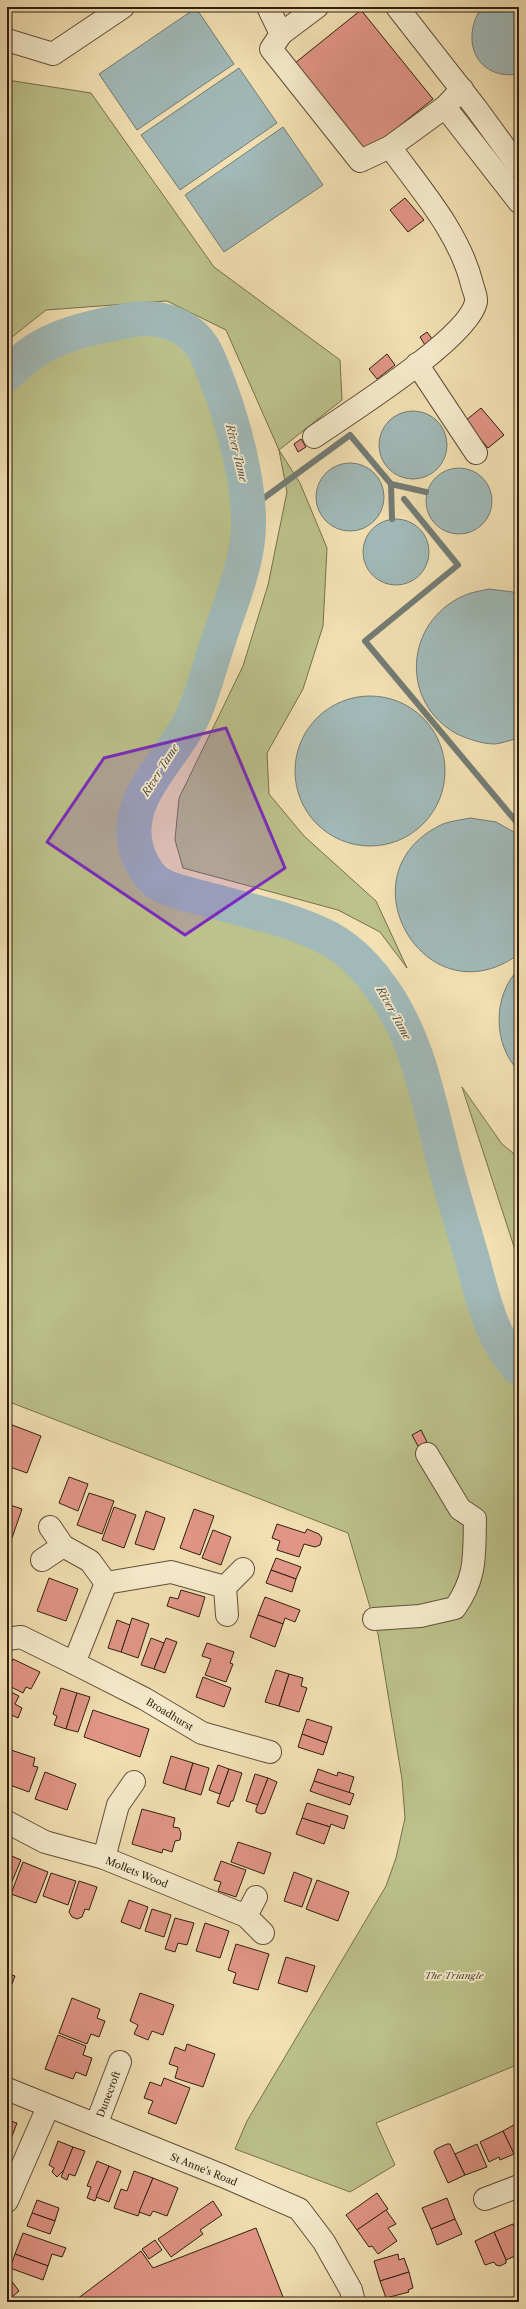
<svg xmlns="http://www.w3.org/2000/svg" width="526" height="2309" viewBox="0 0 526 2309" font-family="'Libre Caslon Text',serif">
<style>
.green{fill:#bcc28b;stroke:#76704e}
.water{fill:#a1bab9;stroke:#737c76}
.lines{fill:none;stroke-linecap:round;stroke-linejoin:round}
.stream{stroke:#737c76;stroke-width:6}
.river{stroke:#a1bab9;stroke-width:35}
.building{fill:#e29687;stroke:#2f1f12}
.minor-casing{stroke:#60503a;stroke-width:24}
.minor{stroke:#f7ecce;stroke-width:22}
.marked{fill:#7b2cbf;fill-opacity:0.2;stroke:#7b2cbf;stroke-width:3;stroke-linejoin:round}
.labels{text-anchor:middle;stroke-width:3.5;stroke-linejoin:round;paint-order:stroke}
.street-label{font-size:10px;fill:#2f1f12;stroke:#f7ecce}
.park-label{font-size:10px;font-style:italic;fill:#595036;stroke:#f7ecce}
.water-label{font-size:11px;font-style:italic;fill:#514e44;stroke:#f7ecce}
</style>
<rect width="100%" height="100%" fill="#f3e1b3"/>
<filter id="stains"><feTurbulence type="fractalNoise" baseFrequency=".005" numOctaves="4"/><feColorMatrix values="0 0 0 0 .2 0 0 0 0 .09 0 0 0 0 .02 0 0 0 .5 -.17"/></filter>
<radialGradient id="worn" r=".72"><stop offset=".6" stop-color="#630" stop-opacity="0"/><stop offset="1" stop-color="#630" stop-opacity=".3"/></radialGradient>
<g class="green">
<path d="M7 80 91 93 214 267 340 360 342 400 279 450 300 483 327 548 323 626 303 689 267 753 269 794 304 836 376 901 407 968 380 932 338 910 183 868 175 840 179 798 243 666 268 585 287 492 279 450 226 330 167 301 46 310 7 341Z"/>
<path d="M148 317C198 323 212 359 224 403 233 436 245 470 248 504 254 555 231 603 215 649 208 672 202 696 192 718 176 753 136 784 134 826 133 845 141 874 158 884 173 892 192 895 208 899 266 916 331 926 371 974 415 1025 427 1092 443 1155 452 1191 462 1226 472 1262 483 1298 492 1340 519 1368V2064L376 2123 395 2165 350 2192 235 2149 247 2121 386 1886 396 1858 405 1818 402 1779 378 1634 348 1533 7 1401V374C15 368 22 360 30 354 63 330 109 323 148 317Z"/>
<path d="M462 1087 502 1144 519 1158V1262Z"/>
</g>
<g class="water">
<path d="M482 7H519V74C477 81 459 40 482 7Z"/>
<path d="M196 8 234 64 137 130 99 74Z"/>
<path d="M239 68 277 123 180 190 141 135Z"/>
<path d="M283 127 323 185 224 252 185 195Z"/>
<circle cx="413" cy="445" r="34"/>
<circle cx="350" cy="497" r="34"/>
<circle cx="459" cy="501" r="33"/>
<circle cx="396" cy="552" r="33"/>
<path d="M489 589 513 592 519 595V738C511 740 503 743 495 744 482 744 468 739 457 734 400 703 404 623 463 596 471 592 481 591 489 589Z"/>
<circle cx="370" cy="771" r="75"/>
<path d="M470 818 496 822 519 835V954C426 1023 338 872 443 824 451 821 461 820 470 818Z"/>
<path d="M519 969V1071C493 1046 492 995 519 969Z"/>
</g>
<g class="lines">
<g class="stream">
<path d="M391 484 426 492"/>
<path d="M404 499 458 565 365 641 519 825"/>
<path d="M249 509 350 435 391 484 392 519"/>
</g>
<path class="river" d="M7 374C14 368 21 361 29 355 55 335 93 327 125 321 160 314 195 324 209 360 230 409 255 492 247 544 242 578 228 610 218 642 209 667 203 695 192 718 172 760 123 797 136 848 139 859 146 872 154 880 165 890 187 894 202 898 241 909 283 917 320 934 345 945 365 965 380 986 417 1036 428 1098 443 1157 452 1192 463 1227 473 1262 483 1299 492 1340 519 1368"/>
</g>
<g class="building">
<path d="M361 10 433 99 367 152 295 63Z"/>
<path d="M405 198 424 220 408 232 390 210Z"/>
<path d="M427 332 433 340 425 345 420 337Z"/>
<path d="M387 354 395 365 377 379 369 369Z"/>
<path d="M481 408 504 435 488 448 465 421Z"/>
<path d="M301 439 306 447 298 452 294 444Z"/>
<path d="M7 1423 41 1436 27 1473 7 1466Z"/>
<path d="M421 1430 427 1442 418 1446 412 1435Z"/>
<path d="M69 1477 88 1484 78 1511 59 1503Z"/>
<path d="M89 1493 114 1501 102 1534 77 1525Z"/>
<path d="M7 1504 22 1509 12 1538 7 1536Z"/>
<path d="M114 1507 136 1515 124 1548 102 1540Z"/>
<path d="M194 1509 214 1516 200 1555 180 1548Z"/>
<path d="M146 1511 165 1518 154 1550 135 1544Z"/>
<path d="M277 1524 305 1533 307 1529 319 1534 322 1538 320 1545 315 1547 304 1544 299 1557 277 1550 280 1541 272 1538Z"/>
<path d="M213 1530 231 1537 221 1565 202 1558Z"/>
<path d="M7 1553 12 1555 7 1568Z"/>
<path d="M276 1558 301 1567 296 1579 271 1570Z"/>
<path d="M271 1570 296 1579 292 1592 266 1583Z"/>
<path d="M49 1578 78 1589 66 1621 37 1611Z"/>
<path d="M181 1590 205 1597 199 1617 167 1606 170 1597 178 1599Z"/>
<path d="M265 1597 300 1610 295 1622 285 1618 283 1624 258 1615Z"/>
<path d="M258 1615 283 1624 275 1647 250 1637Z"/>
<path d="M132 1618 149 1624 138 1658 121 1652Z"/>
<path d="M117 1620 130 1625 121 1652 108 1648Z"/>
<path d="M151 1638 164 1643 154 1669 141 1665Z"/>
<path d="M166 1638 177 1642 165 1673 154 1669Z"/>
<path d="M207 1643 234 1652 230 1663 233 1664 226 1682 205 1675 211 1659 202 1656Z"/>
<path d="M13 1659 40 1672 31 1689 26 1687 23 1693 7 1685V1671Z"/>
<path d="M276 1670 289 1674 279 1706 265 1702Z"/>
<path d="M289 1674 303 1678 301 1686 307 1688 299 1712 279 1706Z"/>
<path d="M203 1677 231 1688 224 1707 196 1697Z"/>
<path d="M61 1688 77 1693 66 1729 54 1725 57 1716 53 1714Z"/>
<path d="M7 1690 19 1696 15 1704 22 1708 18 1718 7 1713Z"/>
<path d="M77 1693 90 1697 78 1732 66 1729Z"/>
<path d="M93 1710 149 1729 140 1757 84 1737Z"/>
<path d="M307 1719 332 1727 327 1743 302 1734Z"/>
<path d="M302 1734 327 1743 323 1755 298 1747Z"/>
<path d="M11 1750 35 1758 33 1766 38 1767 29 1792 7 1784V1762Z"/>
<path d="M171 1756 193 1763 185 1790 163 1783Z"/>
<path d="M193 1763 209 1768 201 1795 185 1790Z"/>
<path d="M218 1765 229 1769 220 1794 209 1790Z"/>
<path d="M229 1769 242 1773 233 1801H231L229 1807 217 1803Z"/>
<path d="M318 1769 337 1776 338 1772 354 1777 349 1793 314 1781Z"/>
<path d="M45 1772 76 1784 67 1810 35 1799Z"/>
<path d="M255 1774 268 1778 258 1805 246 1801Z"/>
<path d="M268 1778 277 1782 265 1813 261 1814 256 1812V1809Z"/>
<path d="M314 1781 354 1794 350 1805 310 1791Z"/>
<path d="M307 1803 348 1816 344 1829 331 1824 330 1827 302 1818Z"/>
<path d="M142 1809 175 1818 173 1827 179 1828 181 1833 180 1840 175 1841 172 1852 163 1849 162 1853 132 1844Z"/>
<path d="M302 1818 330 1827 324 1844 296 1834Z"/>
<path d="M238 1842 271 1853 264 1874 231 1862Z"/>
<path d="M7 1854 21 1860 8 1891 7 1890Z"/>
<path d="M221 1861 246 1870 236 1897 218 1891 221 1882 214 1880Z"/>
<path d="M23 1862 48 1872 36 1903 11 1894Z"/>
<path d="M294 1872 312 1879 302 1907 284 1901Z"/>
<path d="M51 1873 76 1881 68 1905 43 1896Z"/>
<path d="M317 1880 349 1892 338 1921 306 1909Z"/>
<path d="M79 1881 97 1887 89 1910 85 1909 82 1917 77 1919 72 1917 69 1912Z"/>
<path d="M129 1900 148 1907 140 1929 121 1922Z"/>
<path d="M152 1909 171 1915 164 1937 145 1931Z"/>
<path d="M175 1918 194 1923 187 1945 178 1943 175 1952 165 1949Z"/>
<path d="M205 1923 229 1931 220 1958 196 1951Z"/>
<path d="M236 1944 269 1954 258 1990 233 1983 236 1973 228 1970Z"/>
<path d="M286 1957 315 1966 307 1992 278 1983Z"/>
<path d="M7 1974 15 1976 7 1997Z"/>
<path d="M140 1993 174 2005 163 2035 152 2031 148 2040 134 2034 138 2025 130 2021Z"/>
<path d="M72 1998 100 2009 97 2018 105 2021 99 2037 91 2034 87 2044 59 2033Z"/>
<path d="M58 2035 86 2046 83 2055 92 2058 86 2076 76 2072 73 2079 45 2069Z"/>
<path d="M187 2044 215 2054 203 2087 175 2078 178 2067 169 2064 175 2047 185 2051Z"/>
<path d="M164 2078 190 2088 176 2124 148 2113 153 2101 144 2098 150 2082 161 2086Z"/>
<path d="M7 2120 17 2123 8 2147 7 2146Z"/>
<path d="M519 2122V2151L514 2154 503 2131Z"/>
<path d="M503 2131 514 2154 500 2160 499 2157 489 2162 480 2142Z"/>
<path d="M58 2141 73 2147 64 2170 57 2177 52 2172 54 2168 49 2165Z"/>
<path d="M447 2144H450L465 2175 448 2183 434 2152 436 2149Z"/>
<path d="M477 2144 487 2167 465 2175 455 2154Z"/>
<path d="M73 2147 85 2151 75 2176 69 2174 67 2180 61 2177Z"/>
<path d="M97 2161 109 2166 95 2201 87 2198 91 2187 87 2186Z"/>
<path d="M109 2166 121 2171 109 2202 96 2197Z"/>
<path d="M134 2171 153 2178 138 2216 114 2208 121 2189 127 2191Z"/>
<path d="M153 2178 178 2188 167 2216 153 2211 150 2216 139 2212Z"/>
<path d="M377 2193 388 2209 357 2230 346 2215Z"/>
<path d="M447 2198 455 2219 431 2229 422 2208Z"/>
<path d="M37 2200 59 2208 55 2221 32 2213Z"/>
<path d="M213 2201 222 2215 200 2230 203 2234 171 2257 158 2239Z"/>
<path d="M386 2210 396 2224 388 2228 397 2241 378 2254 372 2246 369 2247 357 2230Z"/>
<path d="M32 2213 55 2221 50 2234 27 2226Z"/>
<path d="M455 2219 462 2234 437 2245 431 2229Z"/>
<path d="M513 2224 519 2238V2250L514 2253 515 2256 506 2260 494 2232Z"/>
<path d="M256 2228 285 2302H73L141 2251 153 2268Z"/>
<path d="M494 2232 506 2260V2263L500 2266 496 2265 494 2262 485 2265 475 2241Z"/>
<path d="M23 2233 66 2248 62 2257 52 2254 48 2266 15 2254Z"/>
<path d="M155 2240 162 2250 149 2259 142 2249Z"/>
<path d="M15 2254 48 2266 43 2280 10 2268Z"/>
<path d="M398 2254 399 2260 404 2258 409 2272 380 2281 374 2261Z"/>
<path d="M409 2272 413 2288 408 2290 409 2292 386 2298 380 2281Z"/>
<path d="M10 2279 19 2291 11 2298 14 2302H7V2280Z"/>
</g>
<g class="lines">
<defs>
<g id="minor">
<path d="M268 7 281 34 271 49 360 161 390 147"/>
<path d="M397 7 476 108 519 167"/>
<path d="M281 34 317 7"/>
<path d="M7 40 53 54 123 7"/>
<path d="M445 107 519 202"/>
<path d="M417 364 476 453"/>
<path d="M314 437C347 414 469 338 476 302 477 297 473 289 472 284 459 232 421 190 390 147L445 107 462 89"/>
<path d="M50 1527 63 1546 90 1561 106 1583 171 1572 225 1587 227 1615"/>
<path d="M42 1560 63 1546"/>
<path d="M225 1587 243 1569"/>
<path d="M374 1619 420 1616 455 1608C477 1576 474 1556 475 1519L460 1509 427 1454"/>
<path d="M7 1639 21 1637 74 1663 145 1699 202 1733 270 1752"/>
<path d="M74 1663 106 1583"/>
<path d="M7 1822 45 1842 104 1858 246 1916 256 1897"/>
<path d="M104 1858 118 1805 134 1782"/>
<path d="M246 1916 263 1933"/>
<path d="M7 2089 223 2176 299 2209 324 2242 351 2290 354 2302"/>
<path d="M96 2125 120 2062"/>
<path d="M485 2199 519 2186"/>
<path d="M7 2201 48 2107"/>
</g>
</defs>
<use href="#minor" class="minor-casing"/>
<use href="#minor" class="minor"/>
</g>
<path class="marked" d="M226 728 285 868 185 935 47 842 104 758Z"/>
<g class="labels">
<g class="street-label">
<text transform="translate(170 1714) rotate(31)" y="4">Broadhurst</text>
<text transform="translate(137 1872) rotate(22)" y="4">Mollets Wood</text>
<text transform="translate(108 2094) rotate(-69)" y="4">Dunecroft</text>
<text transform="translate(204 2169) rotate(22)" y="4">St Anne's Road</text>
</g>
<g class="park-label">
<text x="454" y="1979">The Triangle</text>
</g>
<g class="water-label">
<text transform="translate(237 453) rotate(76)" y="4">River Tame</text>
<text transform="translate(160 770) rotate(-58)" y="4">River Tame</text>
<text transform="translate(394 1013) rotate(61)" y="4">River Tame</text>
</g>
</g>
<rect width="526" height="2309" fill="none" stroke="#f3e1b3" stroke-width="24"/>
<rect x="8" y="8" width="510" height="2293" fill="none" stroke="#2f1f12" stroke-width="2"/>
<rect x="12" y="12" width="502" height="2285" fill="none" stroke="#2f1f12"/>
<rect width="100%" height="100%" filter="url(#stains)"/>
<rect width="100%" height="100%" fill="url(#worn)"/>
</svg>
